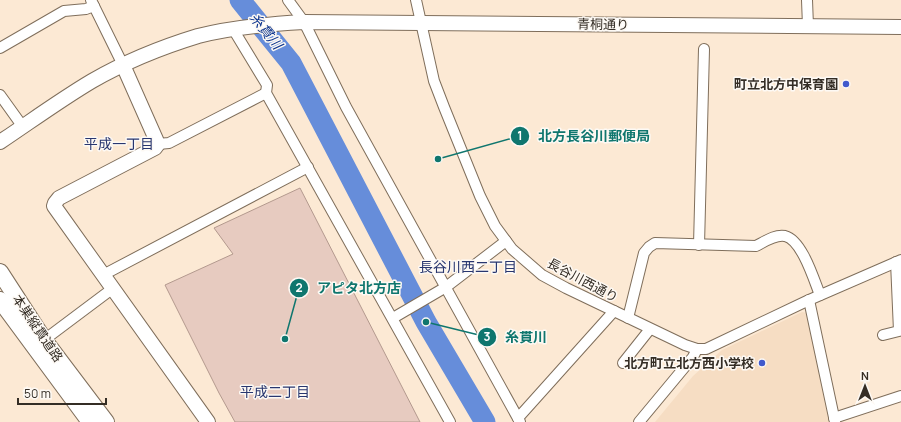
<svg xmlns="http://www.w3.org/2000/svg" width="901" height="422" viewBox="0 0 901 422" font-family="Manrope,'Noto Sans JP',sans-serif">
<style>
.built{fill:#f6ddc3}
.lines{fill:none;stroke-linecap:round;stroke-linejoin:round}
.river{stroke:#668dda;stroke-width:21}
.building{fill:#e7cbc0;stroke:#b3998e}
.street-casing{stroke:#7f6e5b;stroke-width:12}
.secondary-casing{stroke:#7f6e5b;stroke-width:16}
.primary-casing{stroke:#7f6e5b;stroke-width:18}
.street{stroke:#fff;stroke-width:10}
.secondary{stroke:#fff;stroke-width:14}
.primary{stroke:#fff;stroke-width:16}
.poi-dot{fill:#4159cc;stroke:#fdf9f4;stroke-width:1.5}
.labels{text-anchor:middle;stroke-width:3;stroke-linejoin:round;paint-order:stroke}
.street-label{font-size:13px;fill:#342d25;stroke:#fdf9f4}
.poi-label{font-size:13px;font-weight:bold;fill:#342d25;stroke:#fdf9f4;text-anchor:end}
.water-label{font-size:14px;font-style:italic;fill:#0d358e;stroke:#fdf9f4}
.neighbourhood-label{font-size:14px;fill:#28366f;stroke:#fdf9f4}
.leader{fill:none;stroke:#0f766e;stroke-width:1.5}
.callout-dot{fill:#0f766e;stroke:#fdf9f4;stroke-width:1.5}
.mark-label{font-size:12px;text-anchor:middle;font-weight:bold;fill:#fff}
.callout-label{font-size:14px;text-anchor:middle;font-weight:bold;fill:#0f766e;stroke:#fdf9f4;stroke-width:3;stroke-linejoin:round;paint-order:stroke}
</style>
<rect width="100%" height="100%" fill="#fce9d4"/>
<path class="built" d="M802 312 807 313 829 422H655L693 376 722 350Z"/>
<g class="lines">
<path class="river" d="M240 0 291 63 426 322 485 422"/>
</g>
<path class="building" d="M300 188 420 422H235L219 393 165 285 233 254 214 228Z"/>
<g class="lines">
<defs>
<g id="street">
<path d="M91 0 123 65"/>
<path d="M288 0 304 22 346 107 520 422"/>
<path d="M416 0 434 81 444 107 480 196 495 226 512 249 542 275 566 288 685 345 697 349"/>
<path d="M807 0 808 26"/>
<path d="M233 29 267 85 266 93 450 422"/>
<path d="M0 48 64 11 86 9 94 6"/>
<path d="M0 95 23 127"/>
<path d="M158 144 169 143 266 93"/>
<path d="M699 245 704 49"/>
<path d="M103 275 308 167"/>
<path d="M809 300 835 422"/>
<path d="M393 318 446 287 506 241"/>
<path d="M628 318 644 253 649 247 655 243 756 246C764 242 775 234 785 236 802 240 814 280 820 295"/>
<path d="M883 335 899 331 896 262"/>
<path d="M44 340 112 289"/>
<path d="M623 363 650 329"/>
<path d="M518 418 614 311"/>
<path d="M834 418 901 396"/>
<path d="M639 422 693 357 697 349H706L809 300 901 260"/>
</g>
<g id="secondary">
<path d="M123 65 158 144 155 148 59 198 55 203 54 206 208 422"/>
<path d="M0 142C30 122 60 100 92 81 125 62 162 47 198 36 232 27 269 24 304 22L901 27"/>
</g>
<g id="primary">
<path d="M0 272 44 340 106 422"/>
<path d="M0 300 90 422"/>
</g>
</defs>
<use href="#street" class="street-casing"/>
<use href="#secondary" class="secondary-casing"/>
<use href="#primary" class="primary-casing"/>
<use href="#street" class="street"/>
<use href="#secondary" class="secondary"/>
<use href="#primary" class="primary"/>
</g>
<g class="poi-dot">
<circle cx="846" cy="84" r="4"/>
<circle cx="762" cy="363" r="4"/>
</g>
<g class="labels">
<g class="street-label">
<text transform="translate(603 24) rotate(1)" y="5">青桐通り</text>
<text transform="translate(583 280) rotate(28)" y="5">長谷川西通り</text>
<text transform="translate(38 328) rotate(56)" y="5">本巣縦貫道路</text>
</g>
<g class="poi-label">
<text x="838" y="89">町立北方中保育園</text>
<text x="754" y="368">北方町立北方西小学校</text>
</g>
<g class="water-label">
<text transform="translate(266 31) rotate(51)" y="5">糸貫川</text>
</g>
<g class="neighbourhood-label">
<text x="119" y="149">平成一丁目</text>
<text x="468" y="272">長谷川西二丁目</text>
<text x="275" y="397">平成二丁目</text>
</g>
</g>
<path class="leader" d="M438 159L520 136M285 339L299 288M426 322L487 337"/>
<g class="callout-dot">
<circle cx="438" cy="159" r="4"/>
<circle cx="285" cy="339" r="4"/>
<circle cx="426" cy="322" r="4"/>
<circle cx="520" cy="136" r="10"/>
<circle cx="299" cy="288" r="10"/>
<circle cx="487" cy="337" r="10"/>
</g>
<g class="mark-label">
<text x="520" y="140">1</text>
<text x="299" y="292">2</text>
<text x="487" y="341">3</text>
</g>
<g class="callout-label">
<text x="594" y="141">北方長谷川郵便局</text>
<text x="359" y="293">アピタ北方店</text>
<text x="526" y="342">糸貫川</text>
</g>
<g transform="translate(865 386)" stroke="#fdf9f4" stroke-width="3" paint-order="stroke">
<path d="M0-3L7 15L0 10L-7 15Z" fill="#342d25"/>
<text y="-6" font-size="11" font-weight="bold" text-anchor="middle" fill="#342d25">N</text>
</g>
<path d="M18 398v6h88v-6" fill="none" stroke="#342d25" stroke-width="2"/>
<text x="24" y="398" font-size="12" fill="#342d25" stroke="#fdf9f4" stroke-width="3" paint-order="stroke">50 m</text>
</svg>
